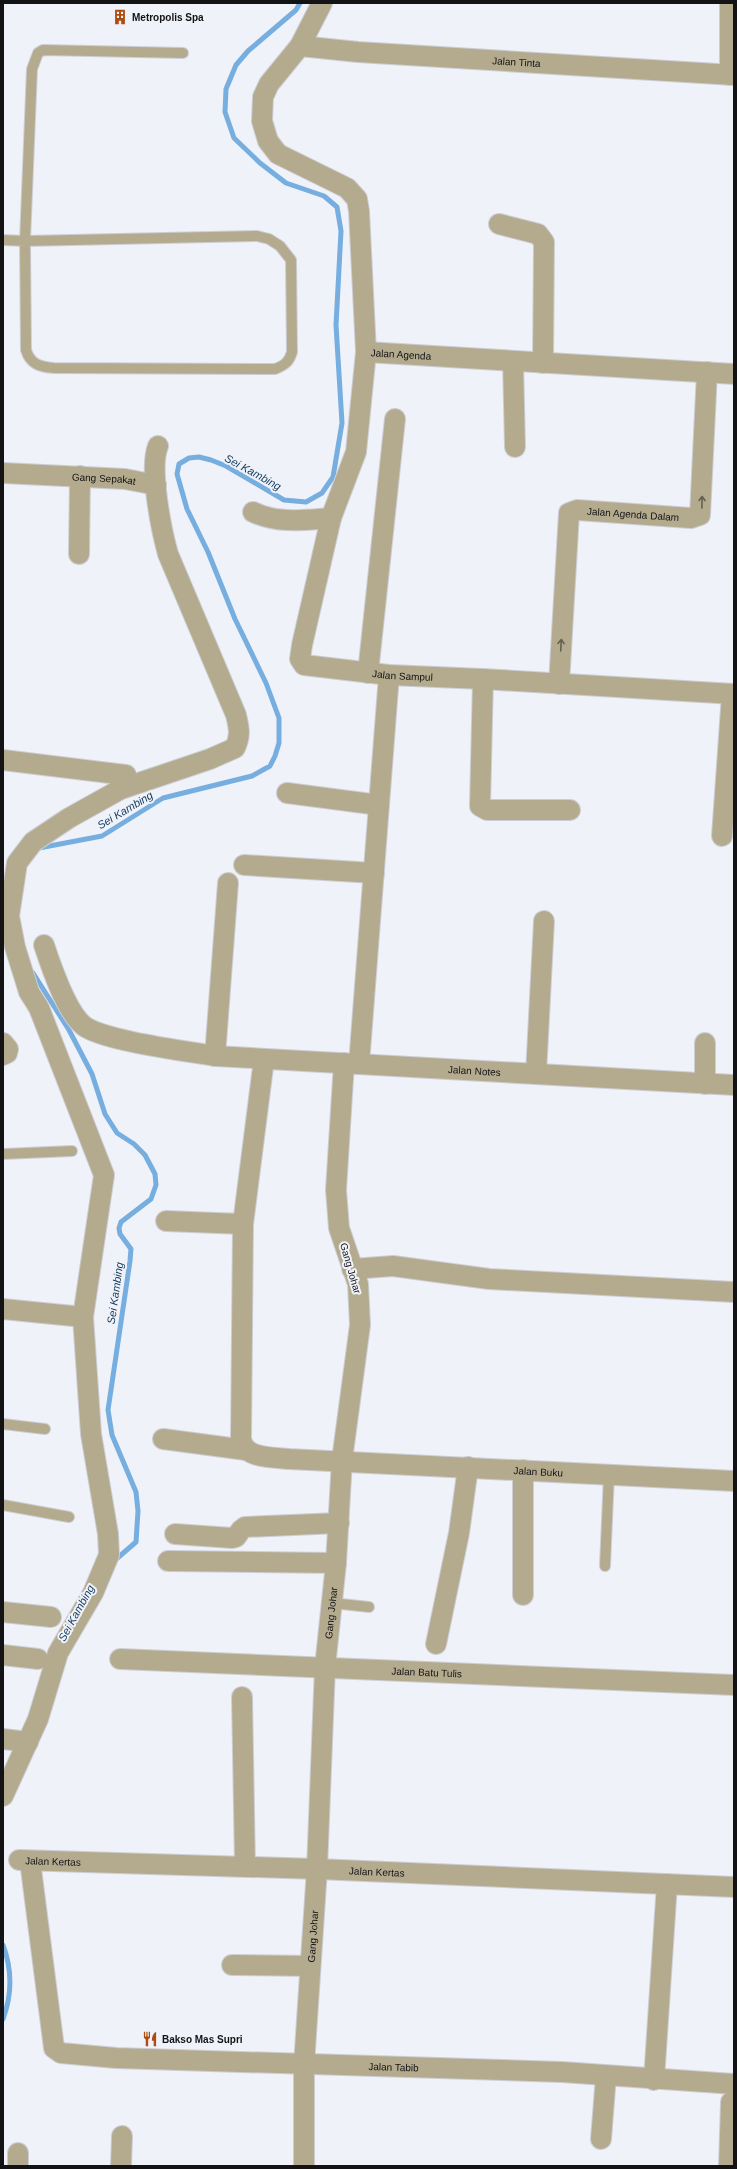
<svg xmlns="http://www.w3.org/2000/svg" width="737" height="2169" viewBox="0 0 737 2169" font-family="Arial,sans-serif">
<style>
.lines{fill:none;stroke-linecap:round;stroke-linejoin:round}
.stream{stroke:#77aee0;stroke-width:5}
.service-casing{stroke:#cdced5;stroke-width:12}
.minor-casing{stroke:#cdced5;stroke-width:22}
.service{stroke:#b4ab8e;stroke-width:10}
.minor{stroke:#b4ab8e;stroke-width:20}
.oneway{stroke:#645f52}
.labels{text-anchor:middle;stroke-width:4;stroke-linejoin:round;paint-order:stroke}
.poi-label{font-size:10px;font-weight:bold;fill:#131315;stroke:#f0f2f9;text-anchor:start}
.street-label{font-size:10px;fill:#131315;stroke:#f0f2f9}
.water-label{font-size:11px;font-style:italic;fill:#113b5c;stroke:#f0f2f9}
</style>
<rect width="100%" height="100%" fill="#f0f2f9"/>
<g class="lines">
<g class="stream">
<path d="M39 848 102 836 163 798 252 776 270 766 275 756 279 743V718L266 683 235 619 208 552 187 509 177 474 179 464 189 458 199 457 211 460 226 466 284 500 306 502 322 493 333 477 342 423 336 325 341 231 337 207 324 196 286 183 260 163 234 138 225 112 226 89 236 65 248 51 296 10 300 3"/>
<path d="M33 973 69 1030 92 1074 105 1114 117 1133 134 1144 145 1155 155 1174 156 1185 151 1199 121 1222 119 1228 120 1234 131 1249 130 1261 108 1410 112 1435 136 1492 138 1511 136 1542 114 1561"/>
<path d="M3 1945C12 1969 12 1995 3 2019"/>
</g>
<defs>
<g id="service">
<path d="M3 240 25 241 257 236 269 239 280 246 291 260 292 352C289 362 285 365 275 369L54 368C40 367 30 364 26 350L25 241 32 69 38 53 43 50 183 53"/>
<path d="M3 1154 72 1151"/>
<path d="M3 1424 45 1429"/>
<path d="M3 1505 69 1517"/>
<path d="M605 1566 609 1474"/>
<path d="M332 1603 369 1607"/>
</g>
<g id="minor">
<path d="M322 3 300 46 269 84 263 97 262 121 268 141 278 154 347 188 357 199 359 211 366 352 356 452 331 518"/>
<path id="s1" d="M300 46 358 52 734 75"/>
<path d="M730 75V3"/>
<path d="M499 224 538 234 544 242 543 363"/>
<path id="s2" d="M366 352 734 374"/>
<path d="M513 361 515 447"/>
<path id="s3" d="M3 473 125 479 156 485"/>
<path id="s4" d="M253 512C278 524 304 520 331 518L302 645 300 659 304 665 389 675 483 679 734 694"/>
<path d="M79 554 80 476"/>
<path d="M368 673 395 419"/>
<path d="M483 679 480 806 487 810H570"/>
<path id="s5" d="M559 684 569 513 577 510 691 518 700 515 707 372"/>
<path d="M3 760 126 775"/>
<path d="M287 793 379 805"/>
<path d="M722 836 732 694"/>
<path d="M244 865 374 873"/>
<path id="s6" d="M44 945C51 966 66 1012 84 1026 105 1041 186 1051 215 1056L734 1085"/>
<path d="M3 1043 8 1049 7 1053 3 1055"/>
<path d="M215 1056 228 883"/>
<path id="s7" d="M264 1059 243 1224 241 1438C243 1459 272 1457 289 1459L734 1481"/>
<path d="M359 1064 389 675"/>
<path d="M536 1074 544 921"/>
<path d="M705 1084V1043"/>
<path d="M166 1221 243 1224"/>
<path d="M352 1269 393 1266 489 1279 734 1292"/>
<path d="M3 1309 83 1317"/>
<path d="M163 1439 246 1450"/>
<path d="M175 1534 232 1538 236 1537 241 1530 245 1527 339 1523"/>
<path d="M168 1561 336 1563"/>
<path d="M523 1595V1470"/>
<path d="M3 1612 51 1617"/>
<path d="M436 1644 459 1533 468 1467"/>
<path d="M3 1655 38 1659"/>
<path id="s8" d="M120 1659 734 1685"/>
<path d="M242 1697 245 1866"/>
<path d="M3 1739 28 1742"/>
<path d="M3 1796 38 1719 58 1653 93 1593 109 1555 108 1534 91 1434 83 1317 104 1175 39 1008 29 992 15 947 9 916 17 863 33 842 69 818 121 789 210 759 235 748C241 735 239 728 236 715L168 554C161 529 149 468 158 446"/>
<path id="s9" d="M19 1860 317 1869 734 1887"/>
<path id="s10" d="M30 1861 54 2048 61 2053 116 2058 562 2072 734 2084"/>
<path d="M232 1965 310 1966"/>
<path d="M654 2080 667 1884"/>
<path d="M601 2139 606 2076"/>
<path d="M18 2166V2153"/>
<path d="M121 2166 122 2136"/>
<path id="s11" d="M304 2166V2065L317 1869 325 1667 336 1563 342 1460 360 1325 358 1284 339 1228 336 1190 344 1063"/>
<path d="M729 2166 731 2102"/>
</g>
</defs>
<use href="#service" class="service-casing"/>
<use href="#minor" class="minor-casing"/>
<use href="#service" class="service"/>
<use href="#minor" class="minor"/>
</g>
<defs><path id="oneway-shaft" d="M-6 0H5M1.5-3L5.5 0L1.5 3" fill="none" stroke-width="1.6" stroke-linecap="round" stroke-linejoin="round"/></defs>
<g class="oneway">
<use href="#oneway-shaft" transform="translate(702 502) rotate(-89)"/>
<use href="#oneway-shaft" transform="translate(561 645) rotate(-87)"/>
</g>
<defs>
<symbol id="building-bare" viewBox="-9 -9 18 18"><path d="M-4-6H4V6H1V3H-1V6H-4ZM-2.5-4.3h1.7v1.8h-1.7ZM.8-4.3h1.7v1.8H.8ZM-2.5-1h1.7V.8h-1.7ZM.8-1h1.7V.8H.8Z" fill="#ad4c0e" stroke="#f0f2f9" stroke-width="2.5" paint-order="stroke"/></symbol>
<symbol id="restaurant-bare" viewBox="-9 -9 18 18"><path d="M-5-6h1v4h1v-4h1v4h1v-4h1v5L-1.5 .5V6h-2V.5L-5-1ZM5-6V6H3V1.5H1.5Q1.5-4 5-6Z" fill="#ad4c0e" stroke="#f0f2f9" stroke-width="2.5" paint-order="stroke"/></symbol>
</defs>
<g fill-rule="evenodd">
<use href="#building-bare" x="109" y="6" width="22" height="22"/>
<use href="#restaurant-bare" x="139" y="2028" width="22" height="22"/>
</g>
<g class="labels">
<g class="poi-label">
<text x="132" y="21">Metropolis Spa</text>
<text x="162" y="2043">Bakso Mas Supri</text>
</g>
<g class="street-label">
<text dy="4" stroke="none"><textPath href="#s1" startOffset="217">Jalan Tinta</textPath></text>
<text dy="4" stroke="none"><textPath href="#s2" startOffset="35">Jalan Agenda</textPath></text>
<text dy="4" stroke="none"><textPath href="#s3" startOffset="101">Gang Sepakat</textPath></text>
<text dy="4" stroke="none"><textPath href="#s5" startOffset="236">Jalan Agenda Dalam</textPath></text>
<text dy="4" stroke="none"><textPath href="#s4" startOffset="330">Jalan Sampul</textPath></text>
<text dy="4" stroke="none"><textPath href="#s6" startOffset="486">Jalan Notes</textPath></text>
<text transform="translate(351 1268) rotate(74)" y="4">Gang Johar</text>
<text dy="4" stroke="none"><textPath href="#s7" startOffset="687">Jalan Buku</textPath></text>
<text dy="4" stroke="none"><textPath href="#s11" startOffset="554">Gang Johar</textPath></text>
<text dy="4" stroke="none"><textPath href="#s8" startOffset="307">Jalan Batu Tulis</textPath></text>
<text dy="4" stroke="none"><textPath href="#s9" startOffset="34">Jalan Kertas</textPath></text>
<text dy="4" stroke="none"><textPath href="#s9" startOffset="358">Jalan Kertas</textPath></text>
<text dy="4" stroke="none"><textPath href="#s11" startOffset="230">Gang Johar</textPath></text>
<text dy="4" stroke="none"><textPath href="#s10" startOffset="530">Jalan Tabib</textPath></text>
</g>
<g class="water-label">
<text transform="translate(253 472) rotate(29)" y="4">Sei Kambing</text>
<text transform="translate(125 810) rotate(-31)" y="4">Sei Kambing</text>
<text transform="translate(115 1293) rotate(-82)" y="4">Sei Kambing</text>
<text transform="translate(76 1613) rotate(-61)" y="4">Sei Kambing</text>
</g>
</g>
<rect width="737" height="2169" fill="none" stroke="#131315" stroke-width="8"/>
</svg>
